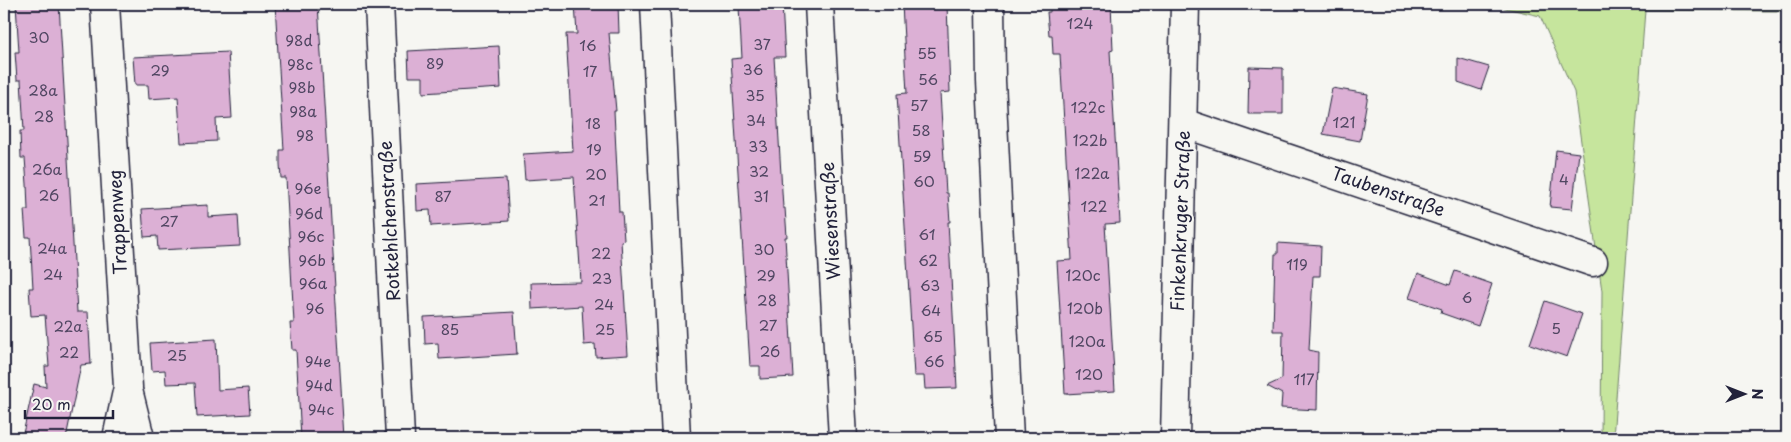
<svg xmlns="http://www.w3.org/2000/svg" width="1791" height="442" viewBox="0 0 1791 442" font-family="'Playpen Sans',sans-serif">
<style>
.green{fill:#c6e59d;stroke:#74846c}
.building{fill:#dcb0d5;stroke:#22223b}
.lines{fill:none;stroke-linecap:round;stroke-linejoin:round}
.minor-casing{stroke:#22223b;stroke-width:31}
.minor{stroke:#f6f6f2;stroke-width:28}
.labels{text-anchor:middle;stroke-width:4;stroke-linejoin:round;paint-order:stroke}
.number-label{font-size:15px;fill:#504662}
.street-label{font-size:18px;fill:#22223b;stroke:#f6f6f2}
</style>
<rect width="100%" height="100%" fill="#f6f6f2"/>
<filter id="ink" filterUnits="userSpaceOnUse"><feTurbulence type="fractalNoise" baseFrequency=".02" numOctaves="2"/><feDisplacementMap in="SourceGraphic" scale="10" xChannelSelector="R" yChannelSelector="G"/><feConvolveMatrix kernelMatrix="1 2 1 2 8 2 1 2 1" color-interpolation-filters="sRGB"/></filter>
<g filter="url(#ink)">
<path class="green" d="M1488 4H1787V11L1645 10 1613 438H1601L1602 291 1574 92 1540 16Z"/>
<g class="building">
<path d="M16 4H59L77 312H88L91 364 81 365 66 438H22L34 384 46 387 45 366H49L45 315 31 316 29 288H33L30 237H26L24 210H28L27 184 25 158H21L20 131H24L21 80H17L15 52H19Z"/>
<path d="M275 4H318L344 438H301L296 350H292L290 323H294L286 178H281L280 164V150H284Z"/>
<path d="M575 4H618L619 33H609L616 111H614L619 212H622L624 240 621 241 628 355 596 357 595 344 584 345 582 306 532 309 531 283 581 282 574 177 525 180 523 154 573 151 566 34H577Z"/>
<path d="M749 4H782L785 57H774L783 208H785L787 237H785L793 377 760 379V366H750L731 59 742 58 739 7H749Z"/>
<path d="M902 4H947L950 92 940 93 946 193H948L949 208 950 222H948L957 388 925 389 924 376H914L897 94 907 93Z"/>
<path d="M1050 4H1111L1113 50 1110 51 1120 223 1105 224 1115 391 1065 394 1057 261 1072 260 1060 54H1053L1052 35H1049L1047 12H1050Z"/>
<path d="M499 46 501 88 423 93V77H409L408 51Z"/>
<path d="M228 52 232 118 216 119 217 141 181 143 178 97 149 99 148 85H135L133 57Z"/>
<path d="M1458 58 1489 67 1481 90 1458 82Z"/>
<path d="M1249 67 1283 68V114H1248Z"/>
<path d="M1332 88 1368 94 1360 141 1323 134Z"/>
<path d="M1556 150 1579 153 1572 209 1550 207Z"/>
<path d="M506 179 509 221 431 226 430 210 417 211 416 184Z"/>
<path d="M208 205V217L238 215 240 246 158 250 157 236 144 237 142 209Z"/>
<path d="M1278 243 1321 246 1320 276H1313L1309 350 1318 352 1317 410 1281 408 1282 394 1267 386 1282 379 1283 331H1273L1275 254H1278Z"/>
<path d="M1455 271 1492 284 1478 326 1441 313 1442 309 1409 298 1418 273 1450 285Z"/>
<path d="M1545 301 1582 314 1567 357 1530 344Z"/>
<path d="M514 312 517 354 439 359 438 343 425 344 424 317Z"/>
<path d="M216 339 218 390 248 388 250 414 197 417 195 383 166 384 165 370 152 371 150 343Z"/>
</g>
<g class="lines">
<defs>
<g id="minor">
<path d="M105 4 128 387 117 438"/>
<path d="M379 4 400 438"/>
<path d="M655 4 676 438"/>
<path d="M819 4 843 438"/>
<path d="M990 4 991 81 1009 438"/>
<path d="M1183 123 1593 262"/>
<path d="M129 394 140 438"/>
<path d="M1175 438 1185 4"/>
</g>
</defs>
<use href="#minor" class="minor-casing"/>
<use href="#minor" class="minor"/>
</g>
</g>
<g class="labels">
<g class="number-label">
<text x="1080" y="29">124</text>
<text x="39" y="43">30</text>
<text x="299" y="46">98d</text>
<text x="762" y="50">37</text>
<text x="588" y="51">16</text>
<text x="927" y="59">55</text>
<text x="435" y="69">89</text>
<text x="300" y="70">98c</text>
<text x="753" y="75">36</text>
<text x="160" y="76">29</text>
<text x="590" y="77">17</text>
<text x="928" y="85">56</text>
<text x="302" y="93">98b</text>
<text x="43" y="96">28a</text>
<text x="755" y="101">35</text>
<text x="919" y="111">57</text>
<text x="1088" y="113">122c</text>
<text x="303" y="117">98a</text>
<text x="44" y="122">28</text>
<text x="756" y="126">34</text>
<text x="1344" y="128">121</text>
<text x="593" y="129">18</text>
<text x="921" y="136">58</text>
<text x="305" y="141">98</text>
<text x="1090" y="146">122b</text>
<text x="758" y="152">33</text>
<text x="594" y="155">19</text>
<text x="922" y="162">59</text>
<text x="47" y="175">26a</text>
<text x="759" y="177">32</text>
<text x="1092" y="179">122a</text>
<text x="596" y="180">20</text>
<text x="1564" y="185">4</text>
<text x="924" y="187">60</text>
<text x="308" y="194">96e</text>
<text x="49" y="201">26</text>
<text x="443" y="202">87</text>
<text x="761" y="202">31</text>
<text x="597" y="206">21</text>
<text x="1094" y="212">122</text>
<text x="309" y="219">96d</text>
<text x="169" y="227">27</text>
<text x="927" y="240">61</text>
<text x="311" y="242">96c</text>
<text x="52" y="254">24a</text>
<text x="764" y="255">30</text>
<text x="601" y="259">22</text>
<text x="312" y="266">96b</text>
<text x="928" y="266">62</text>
<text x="1297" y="270">119</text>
<text x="53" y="280">24</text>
<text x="766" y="281">29</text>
<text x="1083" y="281">120c</text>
<text x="602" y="284">23</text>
<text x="313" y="289">96a</text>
<text x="930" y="291">63</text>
<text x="1467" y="303">6</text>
<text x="767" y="306">28</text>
<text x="604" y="310">24</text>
<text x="315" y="314">96</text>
<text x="1085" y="314">120b</text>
<text x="931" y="316">64</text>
<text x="768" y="331">27</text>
<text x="68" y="332">22a</text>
<text x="1556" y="334">5</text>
<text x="450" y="335">85</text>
<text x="605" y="335">25</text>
<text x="933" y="342">65</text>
<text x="1087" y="347">120a</text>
<text x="770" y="357">26</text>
<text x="69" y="358">22</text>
<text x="177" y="361">25</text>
<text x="318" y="367">94e</text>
<text x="934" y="367">66</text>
<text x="1089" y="380">120</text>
<text x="1304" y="385">117</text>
<text x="319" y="391">94d</text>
<text x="321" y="415">94c</text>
</g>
<g class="street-label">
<text transform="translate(1388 192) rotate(19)" y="6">Taubenstraße</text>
<text transform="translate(390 221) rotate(-93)" y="6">Rotkehlchenstraße</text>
<text transform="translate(831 221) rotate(-93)" y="6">Wiesenstraße</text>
<text transform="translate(1181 221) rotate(-88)" y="6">Finkenkruger Straße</text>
<text transform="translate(118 222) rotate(-93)" y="6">Trappenweg</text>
</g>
</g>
<rect width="1791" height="442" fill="none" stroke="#f6f6f2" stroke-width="20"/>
<rect x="10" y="10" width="1771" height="422" fill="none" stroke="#22223b" stroke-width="2" filter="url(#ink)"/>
<g transform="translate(1744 394) rotate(90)" stroke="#f6f6f2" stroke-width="4" paint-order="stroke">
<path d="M0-4L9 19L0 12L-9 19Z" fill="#22223b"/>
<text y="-8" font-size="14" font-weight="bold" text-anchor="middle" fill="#22223b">N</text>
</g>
<path d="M25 410v8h88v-8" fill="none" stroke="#22223b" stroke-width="2.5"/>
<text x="32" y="410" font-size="15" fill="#22223b" stroke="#f6f6f2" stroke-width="4" paint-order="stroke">20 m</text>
</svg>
